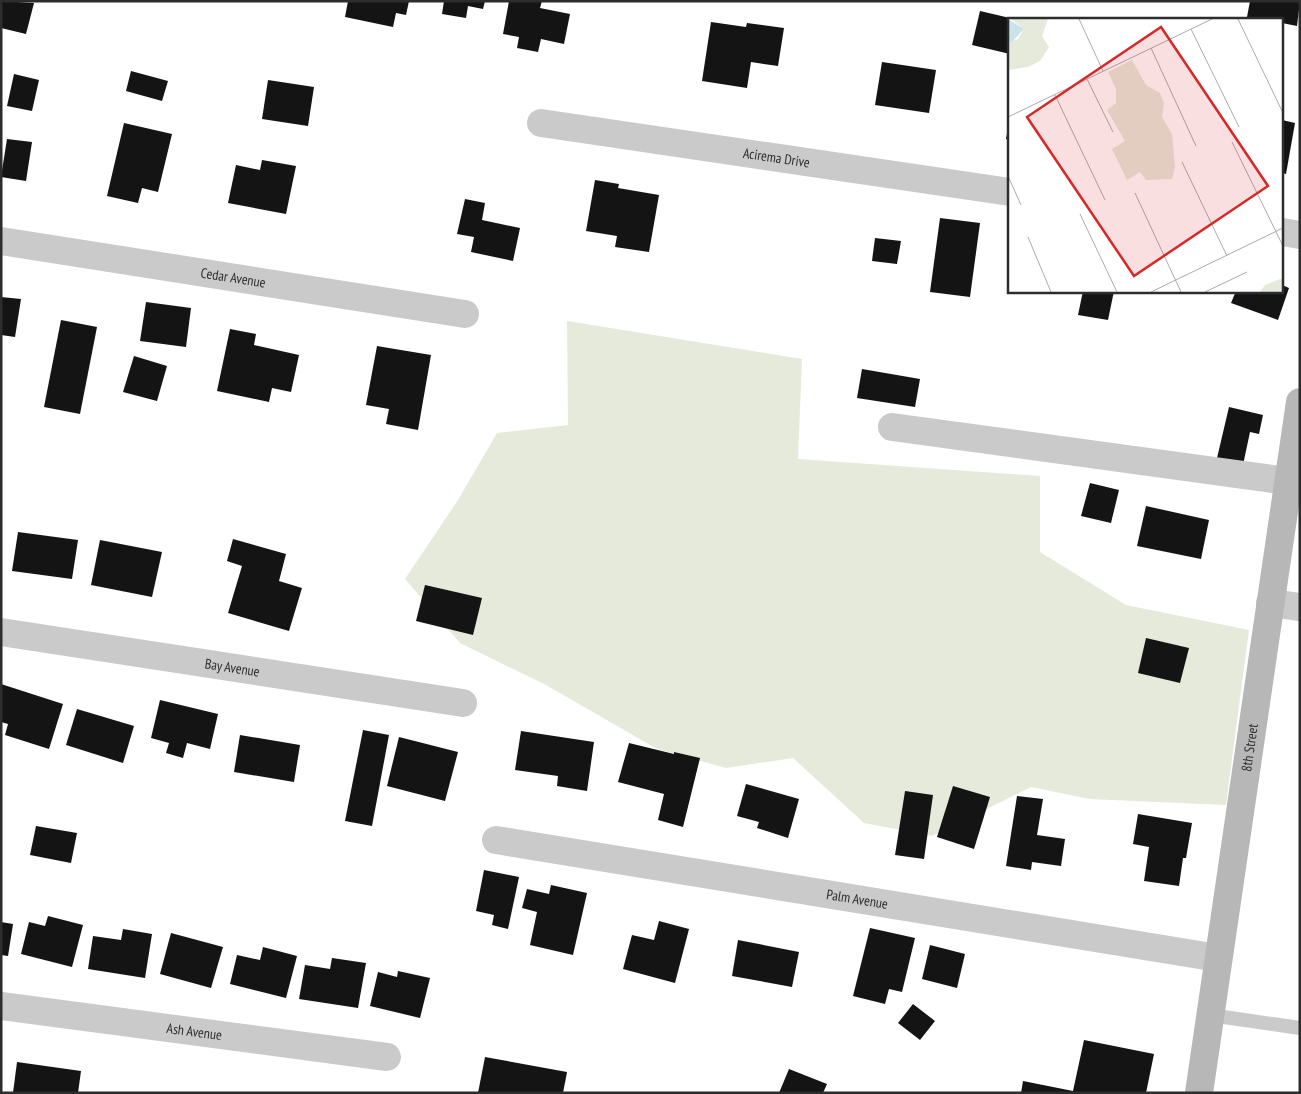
<svg xmlns="http://www.w3.org/2000/svg" width="1301" height="1094" viewBox="0 0 1301 1094" font-family="'PT Sans Narrow',sans-serif">
<style>
.green{fill:#e6eadb}
.building{fill:#141414}
.lines{fill:none;stroke-linecap:round;stroke-linejoin:round}
.lane{stroke:#cacaca;stroke-width:14}
.street{stroke:#cacaca;stroke-width:28}
.secondary{stroke:#b7b7b7;stroke-width:28}
.labels{text-anchor:middle;stroke-width:5;stroke-linejoin:round;paint-order:stroke}
.street-label{font-size:14px;fill:#2d2d2d;stroke:#fff}
.inset-road{fill:none;stroke:#ababab;stroke-width:1}
.view{fill:#d62828;fill-opacity:0.15;stroke:#d62828;stroke-width:2.5}
.inset-edge{fill:none;stroke:#2d2d2d;stroke-width:2.5}
</style>
<rect width="100%" height="100%" fill="#fff"/>
<path class="green" d="M567 321 802 359 798 459 1040 476V552L1126 605 1249 630 1226 805 1089 799 1031 787 932 836 864 823 793 758 726 768 657 749 546 685 460 643 405 579 458 500 497 433 568 425Z"/>
<g class="building">
<path d="M1 1 34 3 26 34 1 28Z"/>
<path d="M348 1H409L406 15 396 13 393 27 345 17Z"/>
<path d="M444 1H485L483 9 468 6 466 18 442 14Z"/>
<path d="M509 1H542L540 8 570 14 564 44 541 39 538 52 517 48 519 37 503 34Z"/>
<path d="M1250 1H1300L1297 26 1282 23V19L1247 17Z"/>
<path d="M980 11 1010 18V54L972 45Z"/>
<path d="M711 22 746 27 747 23 784 28 778 66 751 62 747 88 702 81Z"/>
<path d="M882 62 936 70 929 113 875 105Z"/>
<path d="M131 71 168 81 162 101 126 91Z"/>
<path d="M14 74 39 80 32 111 7 106Z"/>
<path d="M268 80 314 87 308 126 262 119Z"/>
<path d="M1282 120 1295 123 1286 174 1282 173Z"/>
<path d="M124 123 172 134 158 192 142 188 138 203 107 196Z"/>
<path d="M1009 123H1010V140L1006 139Z"/>
<path d="M7 139 32 142 26 181 1 177Z"/>
<path d="M262 160 296 166 286 214 228 203 236 165 260 170Z"/>
<path d="M595 180 619 184 618 188 659 195 649 252 615 247 617 236 586 231Z"/>
<path d="M465 199 485 203 482 220 520 228 513 261 471 252 474 237 457 234Z"/>
<path d="M940 218 980 223 970 297 930 292Z"/>
<path d="M875 238 901 241 897 264 872 261Z"/>
<path d="M1282 285 1289 288 1278 320 1231 303 1236 291H1282Z"/>
<path d="M1083 291H1114L1108 320 1078 315Z"/>
<path d="M1 297 21 299 15 337 1 335Z"/>
<path d="M146 302 191 308 186 347 140 341Z"/>
<path d="M61 320 97 327 80 414 44 407Z"/>
<path d="M230 329 256 334 254 345 299 355 291 392 272 388 269 402 217 391Z"/>
<path d="M377 346 431 355 418 430 386 424 389 409 366 405Z"/>
<path d="M134 356 167 366 157 401 123 392Z"/>
<path d="M862 369 920 379 915 407 857 398Z"/>
<path d="M1229 407 1263 415 1259 434 1250 432 1243 465 1217 458Z"/>
<path d="M1090 483 1119 490 1111 523 1081 516Z"/>
<path d="M1146 506 1209 520 1201 559 1137 546Z"/>
<path d="M18 532 78 540 72 579 12 571Z"/>
<path d="M233 539 286 554 279 581 302 588 289 631 228 613 242 566 227 561Z"/>
<path d="M100 540 162 552 152 597 91 585Z"/>
<path d="M425 585 482 598 473 635 416 621Z"/>
<path d="M1146 638 1189 648 1180 683 1138 673Z"/>
<path d="M1 684 63 704 49 749 5 735 8 724 1 722Z"/>
<path d="M160 700 218 714 210 749 187 743 183 758 166 753 169 743 151 738Z"/>
<path d="M77 709 134 726 123 763 66 745Z"/>
<path d="M363 730 389 735 372 826 345 821Z"/>
<path d="M521 731 594 742 587 791 557 786 558 776 515 770Z"/>
<path d="M240 735 300 745 294 782 234 772Z"/>
<path d="M399 737 458 752 445 801 387 786Z"/>
<path d="M629 743 674 754V752L700 758 683 827 658 820 664 794 618 782Z"/>
<path d="M746 784 799 799 788 838 757 828 759 822 737 816Z"/>
<path d="M953 786 990 797 974 849 937 837Z"/>
<path d="M905 791 933 795 924 859 895 855Z"/>
<path d="M1017 796 1043 799 1037 835 1065 839 1061 866 1032 862 1031 870 1006 866Z"/>
<path d="M1138 814 1192 823 1186 858H1183L1179 886 1144 881 1149 847 1133 844Z"/>
<path d="M36 826 77 833 71 863 30 855Z"/>
<path d="M484 870 519 877 508 929 492 925 494 915 476 911Z"/>
<path d="M551 885 587 893 573 955 530 945 537 912 522 908 527 889 549 894Z"/>
<path d="M48 916 83 925 72 967 21 954 29 922 45 926Z"/>
<path d="M659 921 689 929 675 983 623 969 632 935 654 940Z"/>
<path d="M1 922 13 924 8 956 1 955Z"/>
<path d="M870 928 915 938 902 992 889 989 885 1004 853 996Z"/>
<path d="M123 929 152 934 145 978 88 969 93 936 121 940Z"/>
<path d="M171 933 223 947 211 988 160 974Z"/>
<path d="M738 940 799 952 792 987 732 976Z"/>
<path d="M930 945 965 954 957 988 922 979Z"/>
<path d="M263 947 297 956 286 998 230 984 237 955 260 960Z"/>
<path d="M332 958 366 963 358 1008 299 999 305 965 330 969Z"/>
<path d="M398 971 430 978 420 1018 370 1006 378 972 397 977Z"/>
<path d="M913 1004 935 1021 920 1040 898 1023Z"/>
<path d="M1084 1040 1154 1054 1146 1093H1021L1023 1081 1073 1091Z"/>
<path d="M485 1057 567 1072 563 1093H478Z"/>
<path d="M17 1062 81 1071 78 1093H13Z"/>
<path d="M789 1069 827 1084 823 1093H779Z"/>
</g>
<g class="lines">
<path class="lane" d="M1210 1015 1300 1028"/>
<g class="street">
<path id="s1" d="M541 123 1010 192"/>
<path d="M1282 232 1300 235"/>
<path id="s2" d="M1 241 465 314"/>
<path d="M892 427 1288 481"/>
<path d="M1270 603 1300 607"/>
<path id="s3" d="M1 632 463 703"/>
<path id="s4" d="M496 840 1218 958"/>
<path id="s5" d="M1 1006 387 1057"/>
</g>
<path class="secondary" id="s6" d="M1199 1093 1300 402"/>
</g>
<g class="labels">
<g class="street-label">
<text dy="5" stroke="none"><textPath href="#s1" startOffset="238">Acirema Drive</textPath></text>
<text dy="5" stroke="none"><textPath href="#s2" startOffset="235">Cedar Avenue</textPath></text>
<text dy="5" stroke="none"><textPath href="#s3" startOffset="234">Bay Avenue</textPath></text>
<text dy="5" stroke="none"><textPath href="#s6" startOffset="349">8th Street</textPath></text>
<text dy="5" stroke="none"><textPath href="#s4" startOffset="366">Palm Avenue</textPath></text>
<text dy="5" stroke="none"><textPath href="#s5" startOffset="195">Ash Avenue</textPath></text>
</g>
</g>
<g transform="translate(1008 18)">
<rect width="275" height="275" fill="#fff"/>
<path d="M3 1H40L34 18 41 29 32 43 20 49 0 52V24L10 21 16 11ZM124 42 138 67 152 75 156 85 154 99 164 116 167 149 164 161 138 162 132 154 119 162 104 131 117 123 99 92 108 85V71L100 54ZM275 260V274H252L257 267Z" fill="#e6eadb"/>
<path d="M0 1 16 11 4 24H0Z" fill="#c8e3e9"/>
<path class="inset-road" d="M71 1 95 53M230 1 275 95M183 11 231 109M143 30 188 128M79 61 105 114M47 77 97 182M0 99 204 1M224 124 275 228M174 144 219 238M0 158 13 187M127 175 173 274M72 196 109 274M20 219 43 274M143 274 275 210M197 274 239 254"/>
<path class="view" d="M153 9 260 168 126 258 19 99Z"/>
<rect width="275" height="275" class="inset-edge"/>
</g>
<rect width="1301" height="1094" fill="none" stroke="#2d2d2d" stroke-width="5"/>
</svg>
